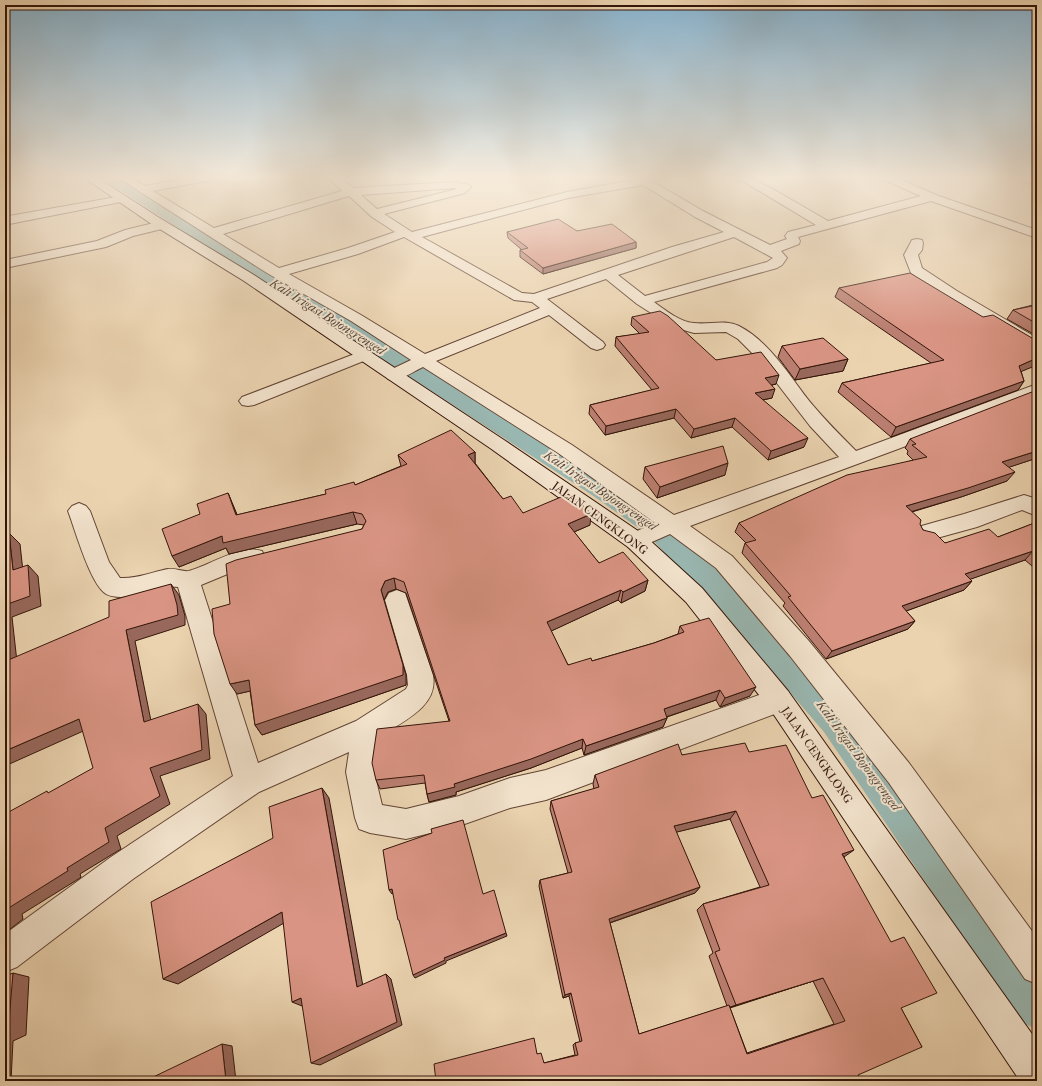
<svg xmlns="http://www.w3.org/2000/svg" width="1042" height="1086" viewBox="0 0 1042 1086" font-family="'IM FELL French Canon',serif">
<style>
.lines{fill:none;stroke-linecap:round;stroke-linejoin:round}
.canal{fill:#99b7b1;fill-rule:evenodd}
.street-casing{stroke:#624433;stroke-width:2}
.secondary-casing{stroke:#341509;stroke-width:2}
.street{fill:#f2e2cc;fill-rule:evenodd}
.secondary{fill:#f2e2cc;fill-rule:evenodd}
.wall{fill:#bb7f71;stroke:#341509;fill-rule:evenodd}
.shaded-wall{fill:#98685c;stroke:#341509}
.building{fill:#d99483;stroke:#341509;fill-rule:evenodd}
.labels{text-anchor:middle;stroke-width:4;stroke-linejoin:round;paint-order:stroke}
.street-label{font-size:12px;fill:#341509;stroke:#f2e2cc}
.water-label{font-size:13px;font-style:italic;fill:#52463b;stroke:#f2e2cc}
</style>
<rect width="100%" height="100%" fill="#ebd3b0"/>
<filter id="stains"><feTurbulence type="fractalNoise" baseFrequency=".005" numOctaves="4"/><feColorMatrix values="0 0 0 0 .2 0 0 0 0 .09 0 0 0 0 .02 0 0 0 .5 -.17"/></filter>
<radialGradient id="worn" r=".72"><stop offset=".6" stop-color="#630" stop-opacity="0"/><stop offset="1" stop-color="#630" stop-opacity=".3"/></radialGradient>
<g class="lines">
<path class="canal" d="M102 177H119L615 483 668 519 755 604 850 708 1037 964V1029L1020 1022 824 732 731 624 648 535 595 497 104 180Z"/>
<defs>
<g id="street">
<path d="M117 177H130L145 186 194 177H217L212 180 153 191 214 228 342 191 328 177H340L353 188 455 182 469 185 471 187 465 193 384 214 412 232 567 192 634 180 632 177H645L703 211 770 245 787 239 785 236 788 232 816 225 736 177H749L778 192 828 221 921 196 882 179 881 177H895L936 195 1037 230V238L931 201 798 237 800 241 799 244 781 251 787 258 782 265 777 268 654 302C665 310 680 322 694 323 709 325 725 319 739 326 770 342 789 376 810 402 824 419 840 435 856 451L1037 384V395L898 449 690 526 732 556 808 640 909 763 1037 938V984L1025 979 889 783 790 656 716 568 670 534 636 549 628 547 625 541 628 535 655 523 558 453 423 367C412 372 400 382 388 379L386 375 388 371 411 360 351 321 267 273ZM643 185 695 217 724 232 672 247 534 294 522 293 422 237 568 198ZM455 188 457 189 377 209 361 195ZM349 196 372 217 395 232 348 248 279 268 223 234ZM404 237 514 300 532 302 540 308 425 354 361 315 289 274 358 254ZM734 237 773 258 767 262 645 296 618 275ZM606 279 637 304 673 327 694 333 726 332 738 339 759 360 810 426 839 457 674 515 572 445 436 361 549 315 591 348 597 350 603 348 605 345 603 342 547 299Z"/>
<path d="M1028 177 1037 179V185L1025 182 1023 180Z"/>
<path d="M122 196 126 197 128 199 126 201 9 224 5 223V217L9 216Z"/>
<path d="M162 221 166 222 168 225 166 228 133 236 106 247 5 268V260L97 241 125 230Z"/>
<path d="M917 239 922 240 923 243 922 250 918 255 922 268 957 291 1037 338V350L1031 348 947 297 911 273 904 255 912 240Z"/>
<path d="M365 350 371 352 373 355 371 358 254 405 248 406 242 405 239 401 242 397Z"/>
<path d="M1024 495 1037 499V516L1022 510 977 527 926 541 918 539 915 533 918 527 964 514Z"/>
<path d="M79 503 86 506 90 511 109 562 120 578C137 579 152 572 168 569 175 568 183 572 189 571 211 565 240 544 262 551L265 557 262 563 230 573 201 585 258 763 356 721 406 689 408 685 407 675 385 600 389 593 397 590 405 593 433 675C439 707 401 722 379 737L374 772 382 805 406 809 459 796 510 778 546 770 779 688 788 691 792 700 788 709 546 800 510 808 459 826 406 839 370 833 359 829 355 818 346 772 349 752 259 792 133 879 17 967 5 972V934L111 857 233 776 178 587C163 585 148 594 133 596 126 597 113 598 106 594 90 584 75 529 68 511L72 506Z"/>
</g>
<path id="secondary" d="M83 177H96L158 217 254 275 504 440 644 535 702 588 788 691 1037 1041V1081H1020L770 709 686 602 628 547 490 448 244 281 150 223Z"/>
</defs>
<use href="#street" class="street-casing"/>
<use href="#secondary" class="secondary-casing"/>
<use href="#street" class="street"/>
<use href="#secondary" class="secondary"/>
</g>
<g class="wall">
<path d="M577 231 636 242V248L543 274 520 257V250H522L508 238 507 232Z"/>
<path d="M839 288 1037 365 1021 371 1024 381 1018 390 891 437 838 392 842 383 931 363 835 297Z"/>
<path d="M1037 304V336L1007 319 1013 310Z"/>
<path d="M632 317 716 360 776 384 772 385V398L763 400 804 447 768 460 732 427 691 438 674 418 605 435 589 414 590 405 652 390 615 346 616 337 640 334 631 325Z"/>
<path d="M782 346 848 359 843 371 795 380 778 357Z"/>
<path d="M910 439 1037 458 1009 467 1007 481 961 497 912 512 923 530 945 543 998 537 1037 522V565L1032 566 1025 560 970 579 972 581 964 590 906 611 915 621 908 629 826 659 783 606 785 603 742 553 745 543H746L735 532 739 523 913 460 907 454 908 451 905 448Z"/>
<path d="M475 452V463L503 499 523 513 590 525 574 532 599 563 648 580 645 591 621 603 618 600 551 631 568 665 592 661 654 643 678 634 680 626 750 696 720 707 716 700 667 717V718L663 727 584 755 582 748 531 768 456 792V795L429 802 427 794 425 783 380 789 376 780 449 721 406 593 396 589 388 592 384 600 406 675V685L262 735 255 725 250 691 237 694 230 604 362 529 364 525 357 524 229 554 226 548 179 567 200 514 228 493 237 515 326 494 355 485 401 466 398 455Z"/>
<path d="M645 467 725 475 657 498 643 479Z"/>
<path d="M749 752 812 798 844 857 901 1008 922 1047 436 1081 537 1054 544 1063 575 1055 573 1045 575 1043 580 1042 569 996 563 998 539 886 540 880 568 873 550 809 551 801 594 789 593 784 595 775 682 755ZM730 819 760 887 703 904 697 910 713 953 709 956 727 1006 639 1034 610 923 695 893 700 887 676 832ZM813 981 834 1024 747 1053 730 1008Z"/>
</g>
<g class="shaded-wall">
<path d="M636 242V248L543 274V268Z"/>
<path d="M1037 358V365L1013 375 1019 366Z"/>
<path d="M848 359 843 371 795 380 800 369Z"/>
<path d="M779 375 776 384 762 387 765 378Z"/>
<path d="M1024 381 1018 390 891 437 896 427Z"/>
<path d="M775 389 772 398 752 402 755 393Z"/>
<path d="M676 409 674 418 605 435 606 426Z"/>
<path d="M735 418 732 427 691 438 694 429Z"/>
<path d="M808 438 804 447 768 460 771 451Z"/>
<path d="M1037 451V458L995 472 1002 462Z"/>
<path d="M475 452V463L469 466 468 455Z"/>
<path d="M728 463 725 475 657 498 660 487Z"/>
<path d="M1015 472 1007 481 961 497 900 515 906 506Z"/>
<path d="M228 493 233 505 242 526 236 515Z"/>
<path d="M353 512 357 524 229 554 226 548 179 567 172 556 222 536Z"/>
<path d="M591 514 590 525 567 535 568 524Z"/>
<path d="M9 533 20 544 24 581 13 570Z"/>
<path d="M1033 551 1025 560 957 584 965 574Z"/>
<path d="M1037 562V565L1032 566Z"/>
<path d="M28 565 38 576 41 606 12 617 18 671 6 661 5 652V605Z"/>
<path d="M394 578 396 589 388 592 384 600 381 590 385 581Z"/>
<path d="M648 580 645 591 621 603 623 592Z"/>
<path d="M972 581 964 590 895 615 902 606Z"/>
<path d="M171 584 179 595 185 616V625L135 641 153 731 144 722 126 630Z"/>
<path d="M621 590 618 600 547 633V622Z"/>
<path d="M915 621 908 629 826 659 832 651Z"/>
<path d="M403 665 406 675V685L262 735 255 725Z"/>
<path d="M249 680 255 690 237 694 230 684Z"/>
<path d="M756 687 750 696 720 707 725 698Z"/>
<path d="M720 690 716 700 660 719 664 709Z"/>
<path d="M198 704 206 714 210 759 160 776 170 804 117 836 121 849 80 874 81 877 80 878 22 914 23 919 5 933V916L7 909 105 828Z"/>
<path d="M667 718 663 727 584 755 586 746Z"/>
<path d="M79 719 90 728 5 766V751Z"/>
<path d="M583 739 582 748 531 768 456 792V795L429 802 427 794 454 784Z"/>
<path d="M322 788 329 798 364 992 357 987Z"/>
<path d="M736 811 730 819 669 834 674 826Z"/>
<path d="M854 850 844 857 842 854Z"/>
<path d="M700 887 695 893 606 924 609 919Z"/>
<path d="M392 889 394 893 392 894 389 890Z"/>
<path d="M282 912 291 919 178 984 163 979Z"/>
<path d="M506 933 507 936 446 961V963L415 978 413 975 444 958Z"/>
<path d="M13 973 29 977 26 1035 13 1041 11 1081H5V1034Z"/>
<path d="M386 974 391 979 402 1025 320 1065 311 1063Z"/>
<path d="M823 978 813 981 728 1008 736 1005Z"/>
<path d="M571 993 569 996 563 998 565 995Z"/>
<path d="M301 998 310 1002 302 1006 292 1002Z"/>
<path d="M222 1044 232 1046 236 1081H226Z"/>
</g>
<g class="building">
<path d="M558 219 577 231 612 224 636 242 543 268 520 250 528 248 507 232Z"/>
<path d="M910 273 983 317 993 315 1037 341V358L1019 366 1024 381 896 427 842 383 944 360 839 288Z"/>
<path d="M1037 305V324L1013 310Z"/>
<path d="M660 311 668 316 716 360 761 352 779 375 765 378 775 389 755 393 808 438 771 451 735 418 694 429 676 409 606 426 590 405 659 388 616 337 649 332 632 317Z"/>
<path d="M823 338 848 359 800 369 782 346Z"/>
<path d="M1037 390V451L1002 462 1015 472 968 488 906 506 921 520 920 524 923 530 935 533 945 543 989 529 998 537 1037 522V554L1033 551 965 574 972 581 902 606 915 621 832 651 788 597 791 596 745 543 756 540 739 523 847 475 927 457 912 445 916 444 910 439Z"/>
<path d="M451 430 475 452 468 455 503 499 511 496 523 513 568 494 582 504 591 514 568 524 599 563 623 552 648 580 623 592 621 590 547 622 568 665 591 658 592 661 654 643 684 632 680 626 709 618 756 687 725 698 720 690 664 709 667 718 586 746 583 739 531 759 454 784 455 787 427 794 424 775 376 780 372 763 377 729 450 721 404 582 394 578 385 581 381 590 403 665V675L255 725 249 680 230 684 214 634 212 609 230 604 226 564 236 560 362 529 366 521 362 514 353 512 223 543 222 536 172 556 162 529 200 514 197 504 228 493 236 515 326 494 325 490 354 482 355 485 407 464 398 455Z"/>
<path d="M723 446 728 463 660 487 645 467Z"/>
<path d="M9 533 13 570 28 565 30 596 5 605V534Z"/>
<path d="M171 584 177 605 178 615 126 630 144 722 198 704 202 750 150 768 160 796 105 828 109 842 67 868 68 871 66 872 7 909V914L5 916V814L47 791 48 793 93 768 79 719 5 751V652L6 661 109 617V601Z"/>
<path d="M745 743 749 752 786 745 812 798 823 795 854 850 842 854 891 942 904 937 937 993 901 1008 922 1047 858 1075 861 1081H436L434 1064 534 1038 537 1054 541 1053 544 1063 578 1055 575 1043 582 1041 571 993 565 995 540 880 572 872 551 801 599 787 595 775 678 744 682 755ZM736 811 769 885 703 904 720 950 715 952 736 1005 823 978 845 1021 747 1054 729 1005 639 1034 609 919 700 887 674 826Z"/>
<path d="M322 788 357 987 386 974 397 1022 311 1063 301 998 292 1002 282 912 163 979 151 902 273 838 269 807Z"/>
<path d="M463 820 483 894 494 890 506 933 444 958 445 960 413 975 399 920H398L392 889 389 890 383 850 432 833 431 829Z"/>
<path d="M13 973 8 1033 5 1034V976Z"/>
<path d="M222 1044 226 1081H147V1080Z"/>
</g>
<linearGradient id="sky" x2="0" y2="1"><stop stop-color="#88b5d2"/><stop offset="0.54" stop-color="#f6ebdb"/><stop offset="1" stop-color="#f6ebdb" stop-opacity="0"/></linearGradient>
<rect width="1042" height="329" fill="url(#sky)"/>
<g class="labels">
<g class="street-label">
<text transform="translate(600 518) rotate(36)" y="4">JALAN CENGKLONG</text>
<text transform="translate(817 755) rotate(55)" y="4">JALAN CENGKLONG</text>
</g>
<g class="water-label">
<text transform="translate(328 316) rotate(32)" y="5">Kali Irigasi Bojongrenged</text>
<text transform="translate(601 490) rotate(34)" y="5">Kali Irigasi Bojongrenged</text>
<text transform="translate(859 755) rotate(54)" y="5">Kali Irigasi Bojongrenged</text>
</g>
</g>
<rect width="1042" height="1086" fill="none" stroke="#ebd3b0" stroke-width="20"/>
<rect x="6" y="6" width="1030" height="1074" fill="none" stroke="#341509" stroke-width="2"/>
<rect x="10" y="10" width="1022" height="1066" fill="none" stroke="#341509"/>
<rect width="100%" height="100%" filter="url(#stains)"/>
<rect width="100%" height="100%" fill="url(#worn)"/>
</svg>
